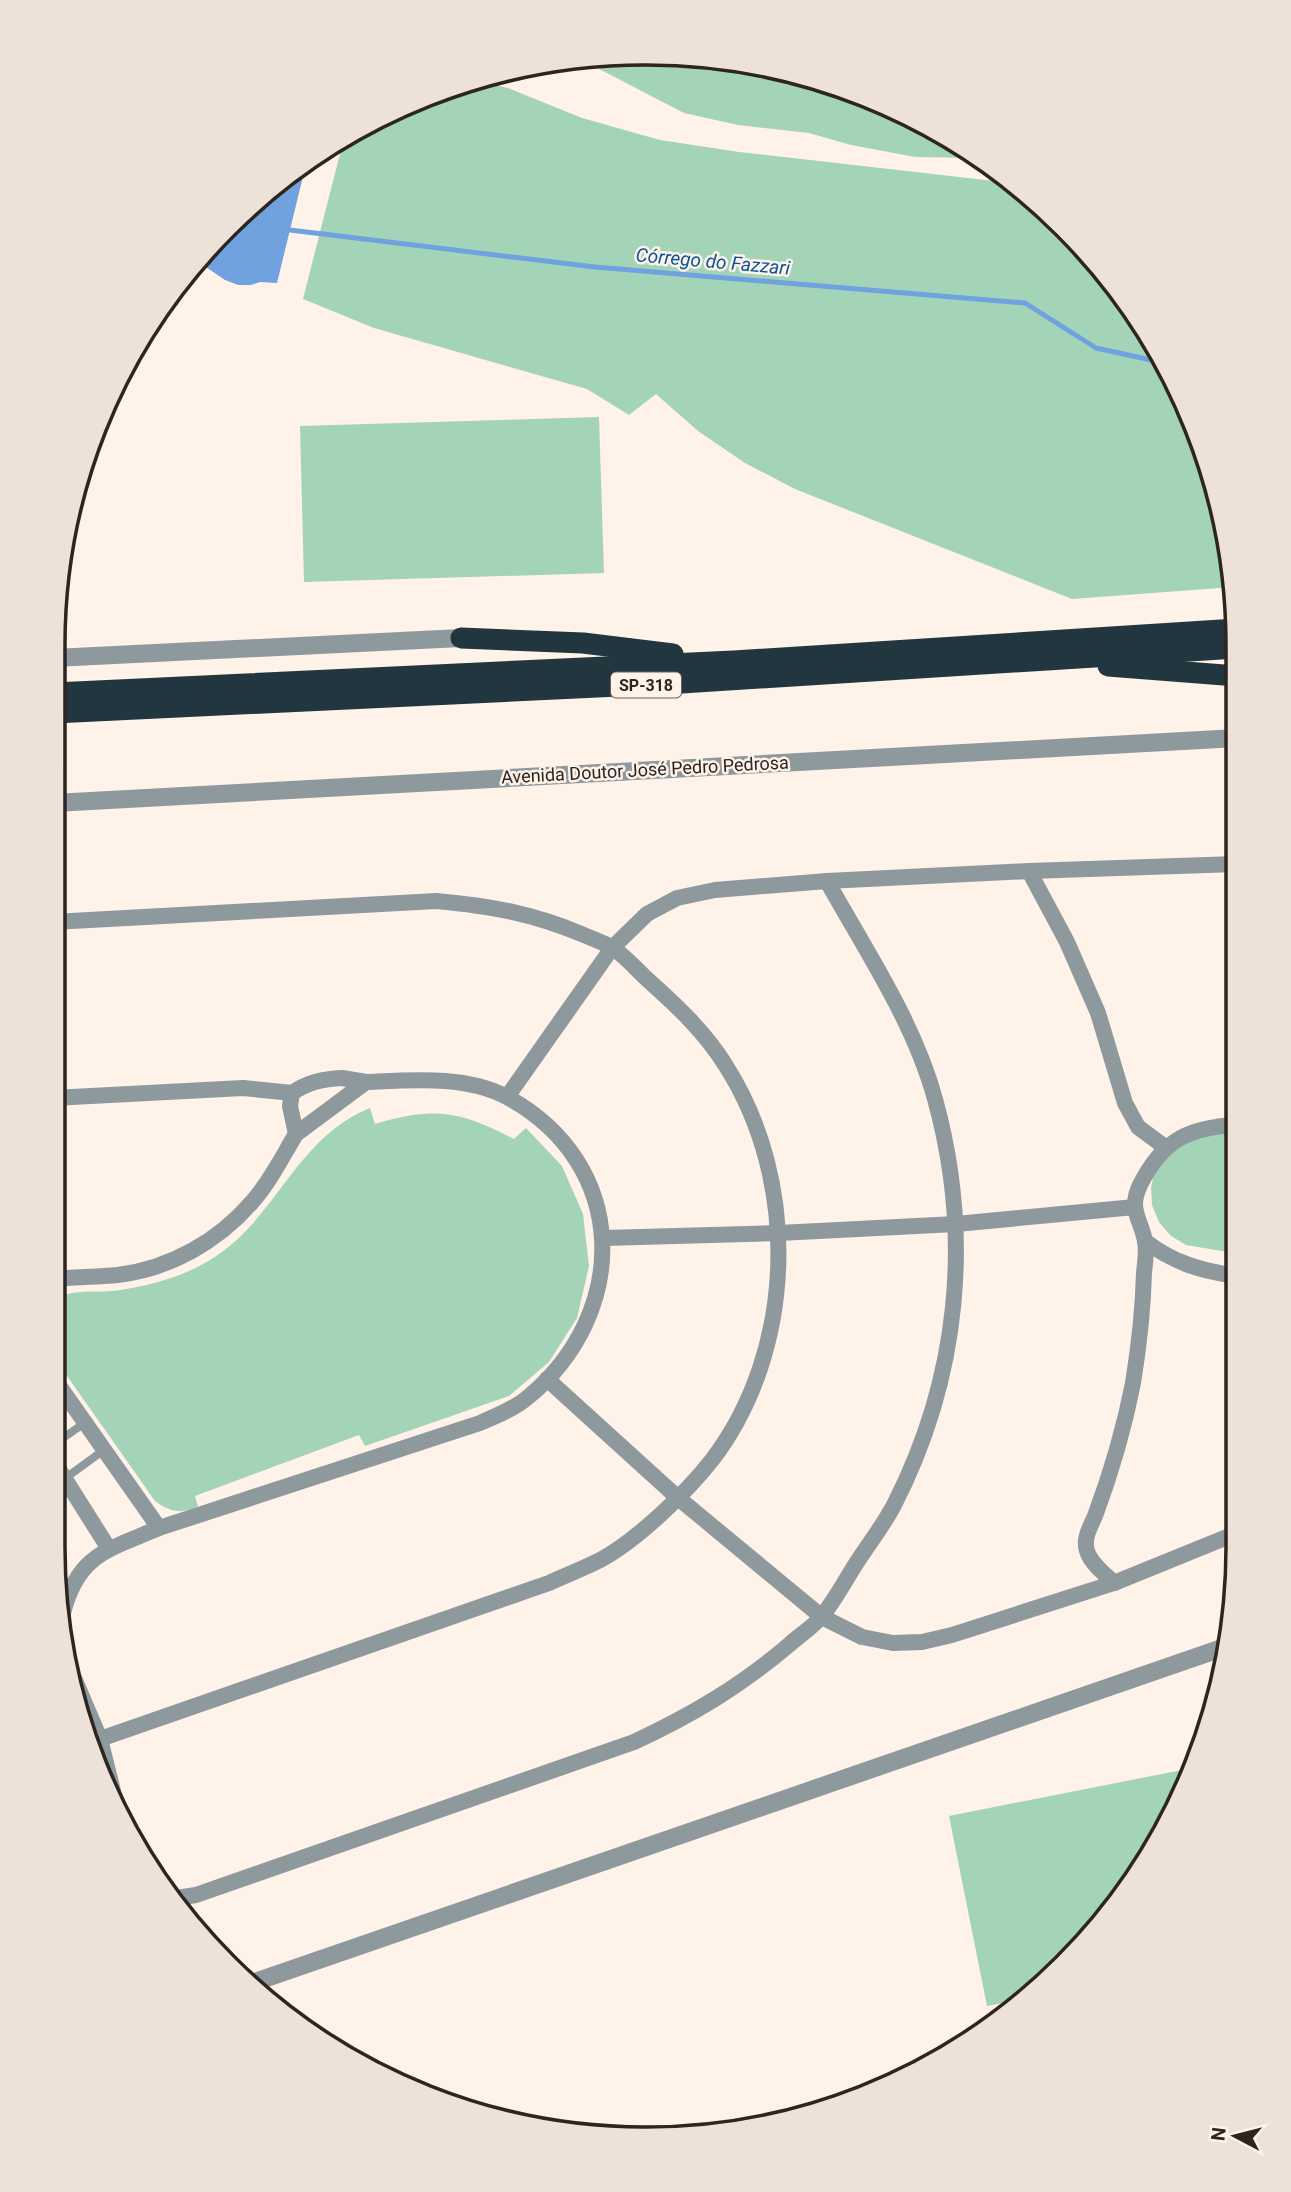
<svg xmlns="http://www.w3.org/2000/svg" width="1291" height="2192" viewBox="0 0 1291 2192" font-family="Roboto,sans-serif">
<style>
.green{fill:#a4d4b7}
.water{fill:#6fa2df}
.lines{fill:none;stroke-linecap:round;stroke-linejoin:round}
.stream{stroke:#6fa2df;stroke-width:5}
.service{stroke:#8e999e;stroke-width:8}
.minor{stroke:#8e999e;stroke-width:16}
.tertiary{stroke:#8e999e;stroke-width:18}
.motorway{stroke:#21363f;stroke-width:21}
.labels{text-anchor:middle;stroke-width:5;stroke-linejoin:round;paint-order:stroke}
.shield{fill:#fff2e8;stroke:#6c625b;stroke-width:2}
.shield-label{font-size:16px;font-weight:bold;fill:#2d251f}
.street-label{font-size:18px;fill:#2d251f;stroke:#fff2e8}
.water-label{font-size:19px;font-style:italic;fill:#08539c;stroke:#fff2e8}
.rim{fill:none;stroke:#2d251f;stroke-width:3.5}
</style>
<rect width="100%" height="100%" fill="#fff2e8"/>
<g class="green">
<path d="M645 53 761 64 872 97 975 152 982 158 915 157 851 145 809 133 738 125 684 113 580 59Z"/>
<path d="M475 81 508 88 582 118 660 140 739 152 1012 183 1065 226 1159 349 1207 455 1233 587 1072 599 795 489 745 463 698 431 656 394 629 415 587 389 374 328 303 299 344 138 418 98Z"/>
<path d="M599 417 604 573 304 582 300 426Z"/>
<path d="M370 1108 375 1124C433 1106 461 1111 514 1139L526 1128 562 1166 583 1214 589 1266 577 1318 549 1362 509 1396 365 1446 359 1435 195 1496 198 1507C181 1514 170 1512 155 1501L53 1356V1301C71 1287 98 1294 120 1290 152 1285 182 1277 210 1260 276 1221 295 1138 370 1108Z"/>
<path d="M1220 1130 1237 1132V1248L1228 1252 1186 1245 1171 1236 1159 1222 1152 1205 1151 1187 1155 1169 1177 1142Z"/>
<path d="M1192 1768 1139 1876 1036 1993 1028 1998 987 2006 949 1816Z"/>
</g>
<path class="water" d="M307 160 277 283 260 282 251 285H238L225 280 197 261 226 226Z"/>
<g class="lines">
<path class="stream" d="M287 228 290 230 595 267 1025 303 1096 348 1165 363"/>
<g class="service">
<path d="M53 1445 86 1422"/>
<path d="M53 1487 104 1450"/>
</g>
<g class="minor">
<path d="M1029 871 1067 942 1098 1013 1125 1103 1138 1127 1165 1147"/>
<path d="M53 922 436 901C491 906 532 913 584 935 593 939 605 943 613 948 626 957 637 970 648 980 677 1006 706 1033 726 1066 800 1182 796 1350 712 1460 686 1493 638 1539 602 1559 585 1568 566 1575 549 1583L100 1739"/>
<path d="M342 1078 366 1082 296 1134 290 1106 292 1093C308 1082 323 1079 342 1078Z"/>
<path d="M507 1097 612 948 647 914 677 898 715 890 827 881 1029 871 1237 864"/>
<path d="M53 1098 243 1088 292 1093"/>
<path d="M604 1238 779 1233 956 1224 1135 1207"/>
<path d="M1145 1241C1174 1263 1201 1271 1237 1276"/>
<path d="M53 1279C74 1277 96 1277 118 1275 169 1269 219 1241 252 1202 270 1182 282 1157 296 1134"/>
<path d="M53 1377 159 1528"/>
<path d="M547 1379 677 1497 822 1617 862 1637 893 1643 922 1642 952 1635 1114 1583 1237 1533"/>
<path d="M53 1460 109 1549"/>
<path d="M1114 1583C1105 1574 1091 1564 1087 1551 1083 1539 1090 1527 1095 1516 1111 1473 1124 1429 1133 1383 1139 1346 1143 1310 1144 1273 1145 1263 1147 1250 1145 1241 1141 1219 1128 1210 1140 1185 1162 1141 1188 1127 1237 1125"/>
<path d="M63 1613C78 1554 108 1550 159 1528L480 1423C496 1416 514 1409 527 1398 631 1313 630 1164 507 1097 466 1075 412 1080 366 1082"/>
<path d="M75 1680 100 1739 113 1791"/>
<path d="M170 1899 196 1895 634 1742C692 1715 741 1686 790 1644 800 1635 813 1627 822 1616 836 1599 847 1577 859 1559 871 1541 884 1524 894 1505 959 1378 973 1237 935 1099 914 1022 866 951 827 881"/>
</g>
<g class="tertiary">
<path d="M54 658 461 638"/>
<path d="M54 803 1237 738"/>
<path d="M255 1982 1225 1647"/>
</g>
<g class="motorway">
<path d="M461 638 583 643 673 654"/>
<path d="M1108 666 1237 676"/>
<path d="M54 693 734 661 1237 629"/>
<path d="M54 713 682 683 1237 648"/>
</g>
</g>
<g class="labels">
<rect class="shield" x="611" y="672.5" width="70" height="25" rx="5"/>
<g class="shield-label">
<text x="646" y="691">SP-318</text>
</g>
<g class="street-label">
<text transform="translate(645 770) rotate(-3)" y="6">Avenida Doutor José Pedro Pedrosa</text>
</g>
<g class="water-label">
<text transform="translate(713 261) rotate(5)" y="7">Córrego do Fazzari</text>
</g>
</g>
<path d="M0 0H1291V2192H0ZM645 65H646A580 580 0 0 1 1226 645V1547A580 580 0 0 1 646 2127H645A580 580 0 0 1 65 1547V645A580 580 0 0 1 645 65Z" fill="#eee2d8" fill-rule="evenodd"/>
<path class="rim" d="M645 65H646A580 580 0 0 1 1226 645V1547A580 580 0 0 1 646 2127H645A580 580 0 0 1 65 1547V645A580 580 0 0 1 645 65Z"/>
<g transform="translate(1235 2136) rotate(277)" stroke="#fff2e8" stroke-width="5" paint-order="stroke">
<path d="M0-5L12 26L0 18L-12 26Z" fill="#2d251f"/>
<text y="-10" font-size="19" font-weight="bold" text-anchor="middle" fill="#2d251f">N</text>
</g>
</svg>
